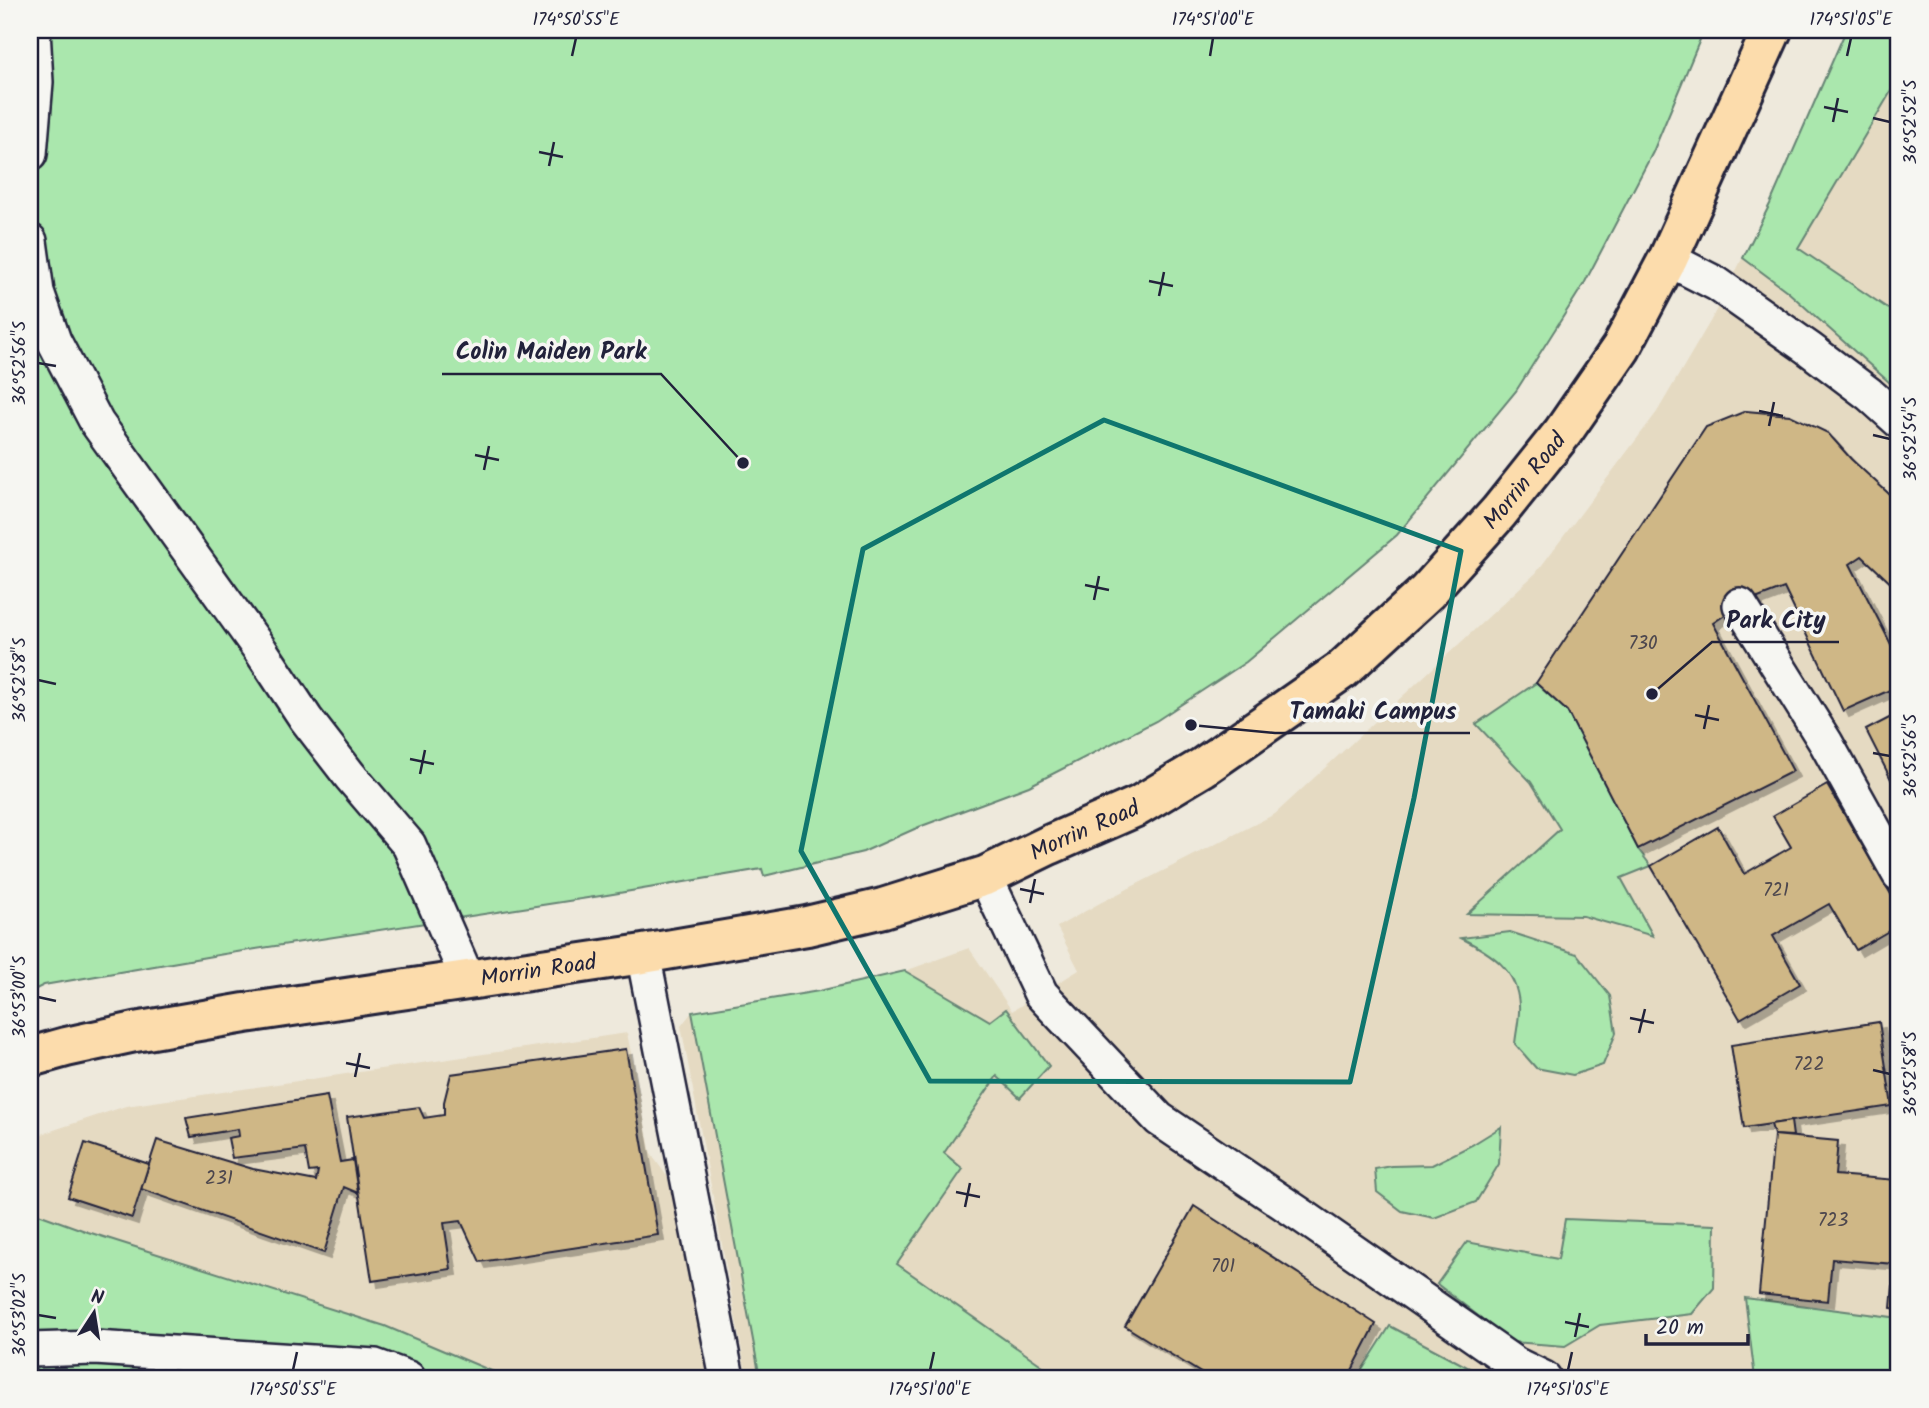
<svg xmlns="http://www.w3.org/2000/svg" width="1929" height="1408" viewBox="0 0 1929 1408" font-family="Kalam,sans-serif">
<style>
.built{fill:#e5dac2}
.green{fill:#aae7ad;stroke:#668474;stroke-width:2}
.building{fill:#cfb786;stroke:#22223b;stroke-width:2;filter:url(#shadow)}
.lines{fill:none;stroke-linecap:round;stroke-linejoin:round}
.minor-casing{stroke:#22223b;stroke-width:38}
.major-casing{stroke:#22223b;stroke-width:44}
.minor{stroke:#f6f6f2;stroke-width:33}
.major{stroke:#fcdcac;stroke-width:38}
.marked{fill:none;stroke:#0f766e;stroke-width:5;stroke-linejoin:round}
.ticks{fill:none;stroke:#22223b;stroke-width:2.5}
.labels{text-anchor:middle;stroke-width:7;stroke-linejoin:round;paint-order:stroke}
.number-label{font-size:19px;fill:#4d474e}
.street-label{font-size:23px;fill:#22223b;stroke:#f6f6f2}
.leader{fill:none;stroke:#22223b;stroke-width:2.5}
.callout-dot{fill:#22223b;stroke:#f6f6f2;stroke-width:2.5}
.callout-label{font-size:24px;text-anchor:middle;font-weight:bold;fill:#22223b;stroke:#f6f6f2;stroke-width:7;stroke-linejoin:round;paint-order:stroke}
.neatline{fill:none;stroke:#22223b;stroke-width:2.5}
.ticks-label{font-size:18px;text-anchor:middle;fill:#22223b}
</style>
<defs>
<filter id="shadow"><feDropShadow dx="6" dy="6" stdDeviation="0" flood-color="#0004"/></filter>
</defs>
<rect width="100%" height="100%" fill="#eee9dc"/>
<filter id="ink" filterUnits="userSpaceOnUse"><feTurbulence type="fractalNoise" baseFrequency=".0143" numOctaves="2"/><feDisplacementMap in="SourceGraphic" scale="14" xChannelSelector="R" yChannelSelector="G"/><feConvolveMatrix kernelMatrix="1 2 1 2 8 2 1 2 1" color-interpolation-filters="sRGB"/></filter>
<g filter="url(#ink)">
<g class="built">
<path d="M1846 30H1899V1378H747L681 1026 692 1012 819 991 905 971 969 948 1012 1011 1079 970 1057 927 1100 903 1275 814 1536 573 1657 412 1711 320 1770 204Z"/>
<path d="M627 1033 651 1154 674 1186 706 1355 709 1378H508L385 1326 88 1232 30 1211V1138L126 1106Z"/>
</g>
<g class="green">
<path d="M30 30H1704L1653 152 1585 282 1516 391 1397 535 1246 662 1156 721 1029 786 919 827 863 852 764 876 762 869 607 895 224 954 44 985 30 992Z"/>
<path d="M1846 30H1899V78L1798 248 1899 316V391L1787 291 1743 258 1770 204Z"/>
<path d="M1536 683 1567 711 1638 849 1651 866 1621 878 1653 936 1583 916 1467 914 1560 829 1531 782 1476 724Z"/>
<path d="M1510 932 1577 954 1610 996 1616 1033 1603 1065 1573 1075 1536 1068 1515 1044C1516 1032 1520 1017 1519 1005 1517 969 1491 953 1461 938Z"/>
<path d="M905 971 990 1021 1006 1009 1049 1066 1020 1098 997 1076 944 1153 963 1169 897 1264 1060 1378H760L692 1012 819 991Z"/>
<path d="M1501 1127 1499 1164 1476 1202 1434 1218 1402 1211 1377 1192 1375 1169 1392 1166 1432 1165 1472 1145Z"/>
<path d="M30 1211 88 1232 385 1326 508 1378H30Z"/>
<path d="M1565 1219 1715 1225 1714 1288 1692 1314 1600 1325 1565 1346 1512 1342 1437 1284 1467 1242 1558 1259Z"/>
<path d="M1745 1298 1899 1318V1378H1755Z"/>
<path d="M1390 1326 1488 1378H1357Z"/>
</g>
<g class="building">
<path d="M1746 411 1790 415 1828 433 1851 459 1899 503V591L1862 556 1850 564 1899 660V686L1843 711 1784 588 1740 605 1713 623 1793 771 1638 849 1567 711 1536 683 1706 427Z"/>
<path d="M1899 713V795L1866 730Z"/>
<path d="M1827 785 1899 908V925L1856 950 1829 904 1773 936 1800 984 1740 1019 1651 866 1718 827 1744 874 1791 847 1773 816Z"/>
<path d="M1879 1022 1892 1106 1744 1128 1731 1045Z"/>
<path d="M626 1049 658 1235 480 1262 461 1221 444 1223 451 1269 372 1281 347 1117 419 1107 424 1118 444 1115V1102L451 1074Z"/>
<path d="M327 1096 340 1162 353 1160 358 1193 344 1187 324 1253 141 1189 157 1140 253 1169 316 1181 318 1171 309 1172 305 1149 232 1158 228 1138 239 1136 238 1129 191 1137 186 1118Z"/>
<path d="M1791 1121 1793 1136 1774 1135 1771 1124Z"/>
<path d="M1774 1135 1838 1141 1835 1175 1897 1180 1899 1159V1309L1891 1308 1895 1264 1832 1259 1828 1301 1759 1294Z"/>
<path d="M85 1143 149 1164 132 1218 68 1197Z"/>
<path d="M1194 1206 1376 1324 1348 1378H1209L1125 1326Z"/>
</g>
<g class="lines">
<defs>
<g id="minor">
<path d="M30 154 36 82 33 30"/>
<path d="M30 241 37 292 54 341 97 423 261 651 306 719 350 776 409 845 468 980"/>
<path d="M1668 259 1717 284 1808 348 1869 394 1899 421"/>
<path d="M1740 605 1826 743 1899 874"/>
<path d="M985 876 1041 994 1159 1119 1304 1217 1515 1364 1544 1378"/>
<path d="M643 954 727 1378"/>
<path d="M30 1350 95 1348 375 1366 408 1378"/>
</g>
<g id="major">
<path id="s1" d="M30 1057 66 1047 135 1032 245 1013 643 954 807 926 883 908 985 876 1049 845 1138 806 1203 767 1342 670 1427 592 1499 512 1563 432 1621 348 1668 259 1772 30"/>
</g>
</defs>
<use href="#minor" class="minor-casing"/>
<use href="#major" class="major-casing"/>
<use href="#minor" class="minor"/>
<use href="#major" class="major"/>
</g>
</g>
<path class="marked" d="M1104 420 1461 551 1414 798 1350 1082 930 1081 801 851 863 549Z"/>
<path class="ticks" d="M572 56 576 38M1210 56 1213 38M1847 56 1851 38M1824 107 1848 112M1873 118 1890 122M1833 122 1838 98M539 152 563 157M549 166 554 142M1149 281 1173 286M1159 296 1164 272M38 363 56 366M1759 411 1783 416M1769 426 1774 402M1873 435 1890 439M475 455 499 460M484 470 489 446M1085 585 1109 590M1094 600 1099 576M38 680 56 684M1695 715 1719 720M1704 729 1709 705M1873 753 1890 756M410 759 434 764M420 774 425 750M1020 889 1044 894M1030 903 1035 879M38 997 56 1001M1630 1018 1654 1023M1639 1033 1645 1009M346 1063 370 1068M1873 1070 1890 1074M355 1077 360 1053M956 1192 980 1197M965 1207 970 1183M38 1315 56 1318M1565 1322 1589 1327M1575 1337 1580 1313M293 1370 297 1352M930 1370 934 1352M1568 1370 1572 1352"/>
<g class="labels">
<g class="number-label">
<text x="1643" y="649">730</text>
<text x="1776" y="896">721</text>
<text x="1809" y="1070">722</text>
<text x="219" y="1184">231</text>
<text x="1833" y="1226">723</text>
<text x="1223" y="1272">701</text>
</g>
<g class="street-label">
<text dy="8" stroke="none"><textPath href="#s1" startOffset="1650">Morrin Road</textPath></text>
<text dy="8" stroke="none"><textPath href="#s1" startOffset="1083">Morrin Road</textPath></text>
<text dy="8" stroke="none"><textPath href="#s1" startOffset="516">Morrin Road</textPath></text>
</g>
</g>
<path class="leader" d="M743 463L661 374H442M1652 694L1712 642H1839M1191 725L1275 733H1470"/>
<g class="callout-dot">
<circle cx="743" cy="463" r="7"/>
<circle cx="1652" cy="694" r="7"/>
<circle cx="1191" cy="725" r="7"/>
</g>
<g class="callout-label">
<text x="551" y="359">Colin Maiden Park</text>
<text x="1776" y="628">Park City</text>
<text x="1373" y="719">Tamaki Campus</text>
</g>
<rect width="1929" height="1408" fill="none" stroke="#f6f6f2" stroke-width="77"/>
<g transform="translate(94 1313) rotate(12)" stroke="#f6f6f2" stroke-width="5" paint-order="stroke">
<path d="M0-5L12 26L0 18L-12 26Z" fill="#22223b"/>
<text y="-10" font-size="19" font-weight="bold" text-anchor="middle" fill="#22223b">N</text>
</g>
<path d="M1646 1334v10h102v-10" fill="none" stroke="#22223b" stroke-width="3.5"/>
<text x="1656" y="1334" font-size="21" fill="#22223b" stroke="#f6f6f2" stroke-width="5" paint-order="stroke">20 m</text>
<rect x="38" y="38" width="1852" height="1332" class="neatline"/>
<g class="ticks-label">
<text x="576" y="25">174°50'55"E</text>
<text x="1213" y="25">174°51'00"E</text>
<text x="1851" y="25">174°51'05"E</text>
<text transform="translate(1910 122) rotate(-90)" y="6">36°52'52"S</text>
<text transform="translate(19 363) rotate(-90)" y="6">36°52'56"S</text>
<text transform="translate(1910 439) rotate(-90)" y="6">36°52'54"S</text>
<text transform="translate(19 680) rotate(-90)" y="6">36°52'58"S</text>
<text transform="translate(1910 756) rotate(-90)" y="6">36°52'56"S</text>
<text transform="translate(19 997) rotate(-90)" y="6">36°53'00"S</text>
<text transform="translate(1910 1074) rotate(-90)" y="6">36°52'58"S</text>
<text transform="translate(19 1315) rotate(-90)" y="6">36°53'02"S</text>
<text x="293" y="1395">174°50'55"E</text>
<text x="930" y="1395">174°51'00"E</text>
<text x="1568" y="1395">174°51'05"E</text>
</g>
</svg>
